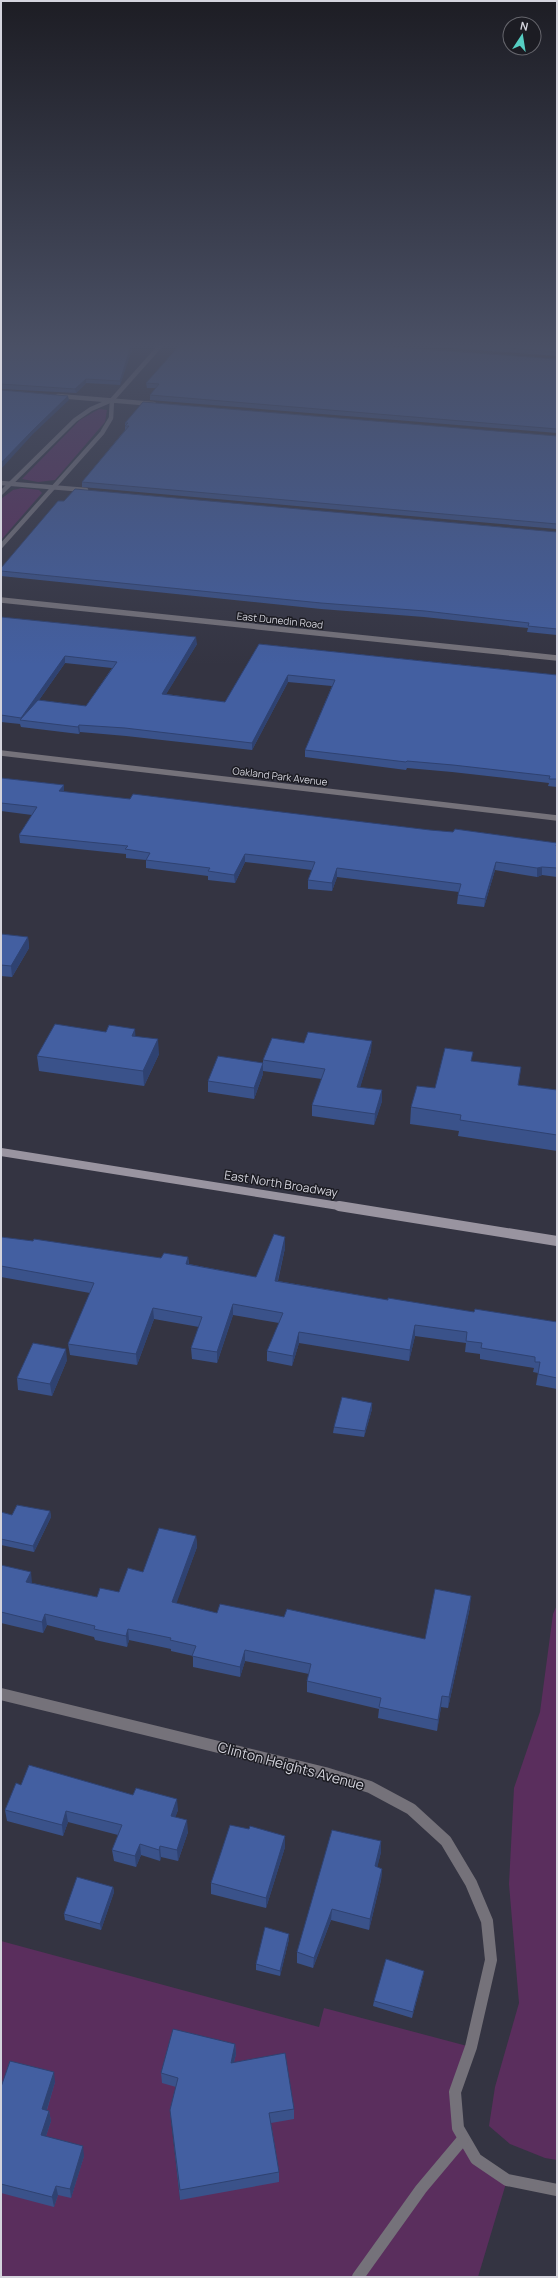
<svg xmlns="http://www.w3.org/2000/svg" width="558" height="2278" viewBox="0 0 558 2278" font-family="Manrope,sans-serif">
<style>
.green{fill:#5a2e5d;fill-rule:evenodd}
.lines{fill:none;stroke-linecap:round;stroke-linejoin:round}
.minor-far2{stroke:#75727a;stroke-width:4.5}
.minor-far1{stroke:#75727a;stroke-width:5.5}
.minor{stroke:#75727a;stroke-width:12}
.secondary-far1{stroke:#9994a0;stroke-width:8}
.secondary{stroke:#9994a0;stroke-width:10}
.wall{fill:#3a528a;fill-rule:evenodd}
.shaded-wall{fill:#2f4271}
.building{fill:#435fa1;stroke:#2f4271}
.labels{text-anchor:middle;stroke-width:3;stroke-linejoin:round;paint-order:stroke}
.far-street-label{font-size:10px;fill:#d4d4dd;stroke:#1c1c23}
.street-label{font-size:12px;fill:#d4d4dd;stroke:#1c1c23}
.near-street-label{font-size:14px;fill:#d4d4dd;stroke:#1c1c23}
</style>
<rect width="100%" height="100%" fill="#343442"/>
<g class="green">
<path d="M99 409 107 410 105 422 55 480 38 482 22 479 80 420Z"/>
<path d="M22 488 39 490 42 493 1 540V499L13 490Z"/>
<path d="M557 1605V2160L545 2158 510 2144 489 2126 495 2087 519 2003 509 1884 514 1788 540 1712 553 1614Z"/>
<path d="M1 1941 319 2027 324 2008 471 2047 455 2092 463 2140 507 2180 478 2277H1V2193L43 2145 1 2104ZM179 2088 180 2200 171 2120Z"/>
</g>
<g class="lines">
<g class="minor-far2">
<path d="M58 396 154 404"/>
<path d="M1 483 86 490"/>
<path d="M1 493 75 420 91 409 112 400 160 346"/>
<path d="M1 546 102 433 111 418 112 400"/>
</g>
<g class="minor-far1">
<path d="M1 600 557 658"/>
<path d="M1 753 557 818"/>
</g>
<g class="minor">
<path d="M1 1694 325 1773 370 1787 411 1809 446 1841 471 1883 487 1921 491 1960 471 2047 455 2092 458 2128 476 2159 507 2180 557 2190"/>
<path d="M358 2277 421 2189 463 2139"/>
</g>
<path class="secondary-far1" d="M1 1152 345 1207"/>
<path class="secondary" d="M339 1206 557 1241"/>
</g>
<g class="wall">
<path d="M1 346H133L120 385 86 383 76 393 1 389Z"/>
<path d="M424 346H557V356Z"/>
<path d="M557 359V433L150 400V395L156 388H147L146 383Z"/>
<path d="M125 423 557 436V529L82 487V482L125 430Z"/>
<path d="M557 532V635L527 632 528 628 424 617 321 609 1 576V568Z"/>
<path d="M1 617 197 644 166 694 225 702 259 644 557 675V787L548 786 549 783 452 772 407 768 406 770 305 757V750L332 686 288 682 252 750 126 736 80 732 79 734 21 727 20 724 1 722ZM65 663 112 668 86 706 39 700Z"/>
<path d="M1 778 64 785V792L557 846V877L542 875 537 877 495 870 484 907 457 904 458 895 459 892 337 877 332 891 308 889V880L312 870 245 862 235 883 208 880V876L146 868V860L126 858V854L20 843 19 835 32 815 1 811Z"/>
<path d="M1 934 28 937 29 948 12 977 1 976Z"/>
<path d="M136 1036 159 1054 144 1086 39 1071 37 1056Z"/>
<path d="M371 1051 360 1087 382 1101 374 1125 312 1116V1105L322 1079 263 1071V1060Z"/>
<path d="M472 1061 519 1085 557 1090V1151L458 1136 459 1131 410 1124 411 1107 435 1088Z"/>
<path d="M263 1063V1074L254 1099 208 1092V1081Z"/>
<path d="M1 1237 161 1258 188 1257 189 1264 256 1277 285 1248 278 1281 388 1300 474 1312 557 1322V1389L536 1385 538 1373 533 1372 534 1368 480 1359V1354L465 1352 466 1343 415 1336 409 1361 299 1343 292 1366 267 1361V1351L279 1323 233 1315 217 1363 192 1359 191 1348 199 1327 154 1319 137 1365 70 1355 68 1344 90 1293 1 1277Z"/>
<path d="M67 1360 52 1396 18 1390 17 1378Z"/>
<path d="M372 1403V1409L364 1437 333 1433 334 1427Z"/>
<path d="M50 1511 51 1517 34 1552 1 1545V1512L12 1515Z"/>
<path d="M196 1536 197 1547 176 1603 217 1613 284 1617 425 1639 470 1607 448 1708 441 1707 437 1731 378 1718 379 1709 307 1692V1681L309 1674 245 1661 240 1677 193 1667V1656L171 1651V1649L129 1640 127 1647 95 1640 94 1637 47 1625 43 1633 1 1623V1566L32 1583 97 1597 119 1592 143 1572Z"/>
<path d="M21 1785 178 1810 175 1817 188 1832 178 1861 161 1857 160 1861 141 1855 136 1867 114 1861 112 1850 118 1835 68 1822 63 1836 7 1821 5 1810Z"/>
<path d="M381 1841V1852L377 1867 382 1869 381 1880 369 1930 331 1920 313 1968 297 1963V1952Z"/>
<path d="M285 1847 266 1908 211 1894V1883Z"/>
<path d="M113 1887 114 1892 101 1930 65 1920 64 1914Z"/>
<path d="M289 1939 280 1976 256 1970V1964Z"/>
<path d="M424 1971 423 1976 412 2018 373 2006 374 2001Z"/>
<path d="M235 2044 236 2054 234 2062 294 2109V2119L271 2123 279 2172V2182L180 2200 170 2110 176 2087 162 2083 161 2073Z"/>
<path d="M55 2082 47 2110 49 2111 51 2121 46 2136 84 2156 71 2198 58 2195 54 2207 1 2193V2087Z"/>
</g>
<g class="shaded-wall">
<path d="M131 346H133L120 385V381Z"/>
<path d="M86 379V383L76 393 75 389Z"/>
<path d="M68 396 69 400 33 434 1 469V463L33 430Z"/>
<path d="M196 637 197 644 162 701V694Z"/>
<path d="M65 656V663L25 720H21V718Z"/>
<path d="M288 675V682L252 750V743Z"/>
<path d="M79 725 80 732 79 734 78 727Z"/>
<path d="M64 785V793L59 791Z"/>
<path d="M245 854V862L235 883 234 875Z"/>
<path d="M496 862 495 870 484 907 485 899Z"/>
<path d="M542 867V875L537 877V868Z"/>
<path d="M337 868V877L332 891V883Z"/>
<path d="M28 937 29 948 12 977 11 966Z"/>
<path d="M135 1029 136 1044 132 1036Z"/>
<path d="M158 1039 159 1054 144 1086 143 1071Z"/>
<path d="M372 1041 371 1051 357 1098V1087Z"/>
<path d="M263 1063V1074L254 1099V1088Z"/>
<path d="M521 1067 519 1083 516 1101 518 1085Z"/>
<path d="M382 1090V1101L374 1125 375 1114Z"/>
<path d="M285 1237V1248L275 1292V1281Z"/>
<path d="M188 1257 189 1268 186 1264Z"/>
<path d="M233 1304V1315L217 1363V1352Z"/>
<path d="M153 1308 154 1319 137 1365 136 1354Z"/>
<path d="M415 1325V1336L409 1361 410 1350Z"/>
<path d="M299 1332V1343L292 1366 293 1356Z"/>
<path d="M66 1349 67 1360 52 1396 50 1384Z"/>
<path d="M372 1403V1409L364 1437 365 1431Z"/>
<path d="M50 1511 51 1517 34 1552 33 1546Z"/>
<path d="M196 1536 197 1547 173 1613 172 1602Z"/>
<path d="M31 1572 32 1583 26 1582Z"/>
<path d="M471 1596 470 1607 448 1708 449 1697Z"/>
<path d="M45 1614 47 1625 43 1633 42 1622Z"/>
<path d="M128 1629 129 1640 127 1647 126 1636Z"/>
<path d="M245 1650V1661L240 1677V1667Z"/>
<path d="M442 1696 441 1707 437 1731 438 1720Z"/>
<path d="M177 1799 178 1810 172 1827 171 1816Z"/>
<path d="M66 1811 68 1822 63 1836 62 1825Z"/>
<path d="M187 1820 188 1832 178 1861 177 1850Z"/>
<path d="M285 1836V1847L266 1908V1898Z"/>
<path d="M381 1841V1852L375 1877V1866Z"/>
<path d="M140 1844 141 1855 136 1867 135 1856Z"/>
<path d="M160 1846 161 1857 160 1861 159 1850Z"/>
<path d="M382 1869 381 1880 369 1930 370 1919Z"/>
<path d="M113 1887 114 1892 101 1930 100 1924Z"/>
<path d="M332 1909 331 1920 313 1968 314 1958Z"/>
<path d="M289 1934V1939L280 1976V1971Z"/>
<path d="M424 1971 423 1976 412 2018 413 2012Z"/>
<path d="M235 2044 236 2054 231 2073V2063Z"/>
<path d="M54 2072 55 2082 44 2119 42 2109Z"/>
<path d="M49 2111 51 2121 43 2145 41 2135Z"/>
<path d="M83 2146 84 2156 71 2198 70 2189Z"/>
<path d="M56 2186 58 2195 54 2207 52 2197Z"/>
</g>
<g class="building">
<path d="M1 346H131L120 381 86 379 75 389 1 384Z"/>
<path d="M179 346H381L557 359V429L150 395 159 384 146 383Z"/>
<path d="M482 346H557V352Z"/>
<path d="M1 390 68 396 33 430 1 463Z"/>
<path d="M143 402 557 436V524L82 482 129 426H125L128 423H125Z"/>
<path d="M75 489 557 532V629L528 626 529 623 425 611 321 603 1 571V568L58 501H64Z"/>
<path d="M1 617 196 637 162 694 225 702 259 644 557 675V779H549L550 776 453 765 407 761 406 762 305 750 335 680 288 675 252 743 125 728 79 725 78 727 20 720 38 700 86 706 117 662 65 656 21 718 1 715Z"/>
<path d="M1 778 64 785 59 791 130 799 133 794 430 830 453 832 455 829 557 843 556 846H557V868L542 867 537 868 496 862 485 899 458 895 461 884 337 868 332 883 308 880 315 862 245 854 234 875 208 871 210 868 146 860 150 853 125 849 128 846 19 835 37 807 1 803Z"/>
<path d="M1 934 28 937 11 966 1 965Z"/>
<path d="M55 1024 106 1032 109 1025 135 1029 132 1036 158 1039 143 1071 37 1056Z"/>
<path d="M308 1032 372 1041 357 1087 382 1090 375 1114 312 1105 325 1069 263 1060 272 1038 304 1043Z"/>
<path d="M445 1048 473 1052 471 1061 521 1067 518 1085 557 1090V1135L460 1120 461 1115 411 1107 417 1086 435 1088Z"/>
<path d="M218 1056 263 1063 254 1088 208 1081Z"/>
<path d="M274 1234 285 1237 275 1281 388 1300V1298L474 1312 475 1309 557 1322V1378L538 1374 540 1362H535V1357L481 1348 482 1343 466 1341 467 1332 415 1325 410 1350 299 1332 293 1356 267 1351 283 1313 233 1304 217 1352 191 1348 202 1317 153 1308 136 1354 68 1344 94 1283 1 1266V1237L33 1241 34 1239 161 1258 164 1253 188 1257 186 1264 256 1277Z"/>
<path d="M33 1343 66 1349 50 1384 17 1378Z"/>
<path d="M342 1397 372 1403 365 1431 334 1427Z"/>
<path d="M17 1505 50 1511 33 1546 1 1539V1512L12 1515Z"/>
<path d="M159 1528 196 1536 172 1602 217 1613 220 1604 284 1617 287 1609 425 1639 435 1589 471 1596 449 1697 442 1696 438 1720 379 1707 381 1698 307 1681 311 1664 245 1650 240 1667 192 1656 196 1646 170 1640 171 1638 128 1629 126 1636 94 1629 95 1626 45 1614 42 1622 1 1612V1565L31 1572 26 1582 97 1597 100 1588 119 1592 128 1568 143 1572Z"/>
<path d="M29 1765 133 1795 136 1788 177 1799 171 1816 187 1820 177 1850 160 1846 159 1850 140 1844 135 1856 112 1850 122 1825 66 1811 62 1825 5 1810 16 1783 21 1785Z"/>
<path d="M230 1825 249 1829 250 1826 285 1836 266 1898 211 1883Z"/>
<path d="M332 1830 381 1841 375 1866 382 1869 370 1919 332 1909 314 1958 297 1952Z"/>
<path d="M77 1877 113 1887 100 1924 64 1914Z"/>
<path d="M265 1927 289 1934 280 1971 256 1964Z"/>
<path d="M386 1959 424 1971 413 2012 374 2001Z"/>
<path d="M173 2029 235 2044 231 2063 285 2053 294 2109 269 2113 279 2172 180 2190 170 2110 178 2078 161 2073Z"/>
<path d="M10 2061 54 2072 42 2109 49 2111 41 2135 83 2146 70 2189 56 2186 52 2197 1 2184V2087Z"/>
</g>
<linearGradient id="sky" x2="0" y2="1"><stop stop-color="#1d1d24"/><stop offset="0.52" stop-color="#4a5065"/><stop offset="1" stop-color="#4a5065" stop-opacity="0"/></linearGradient>
<rect width="558" height="665" fill="url(#sky)"/>
<g class="labels">
<g class="far-street-label">
<text transform="translate(280 620) rotate(6)" y="4">East Dunedin Road</text>
<text transform="translate(280 776) rotate(7)" y="4">Oakland Park Avenue</text>
</g>
<g class="street-label">
<text transform="translate(281 1184) rotate(9)" y="4">East North Broadway</text>
</g>
<g class="near-street-label">
<text transform="translate(291 1766) rotate(15)" y="5">Clinton Heights Avenue</text>
</g>
</g>
<rect width="558" height="2278" fill="none" stroke="#d4d4dd" stroke-width="4"/>
<g transform="translate(522 36) rotate(12)"><circle r="19" fill="#1c1c23" stroke="#66666d"/>
<path d="M0-3L7 15L0 10L-7 15Z" fill="#56cec3"/>
<text y="-6" font-size="11" font-weight="bold" text-anchor="middle" fill="#d4d4dd">N</text>
</g>
</svg>
